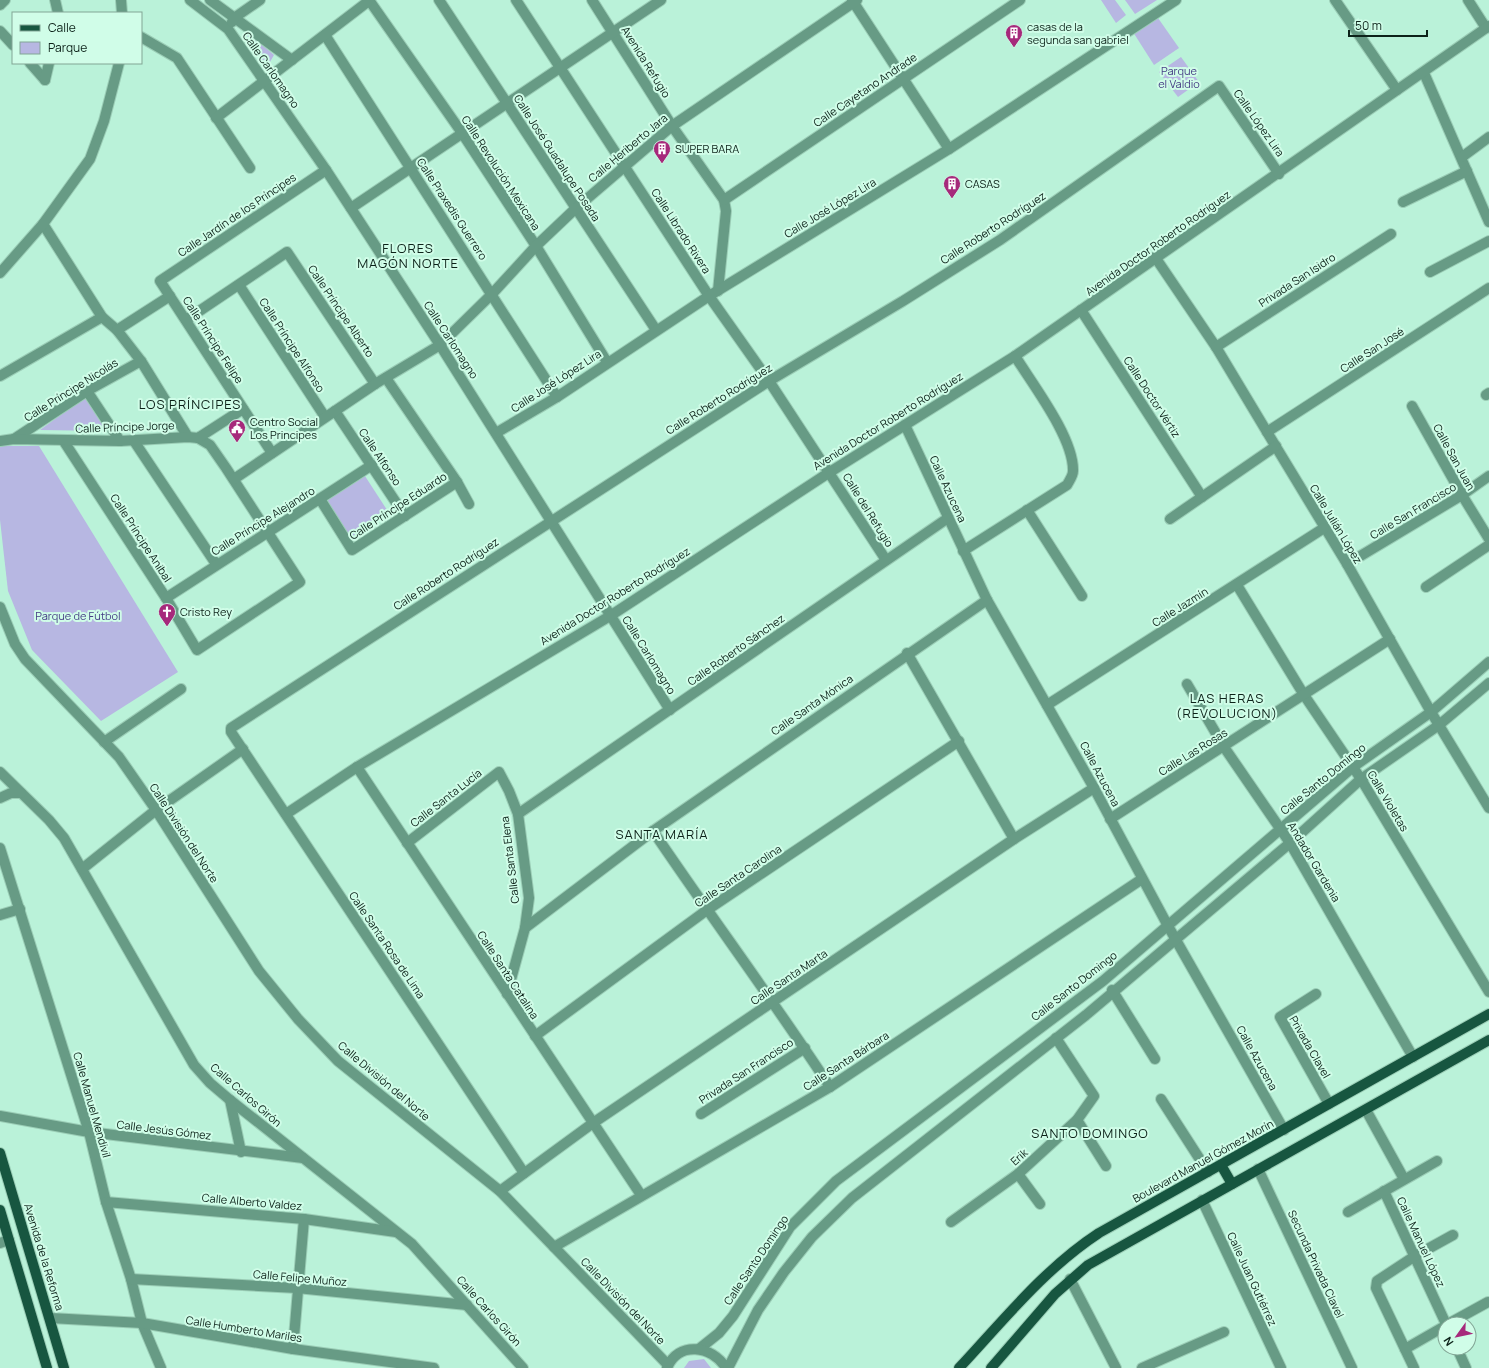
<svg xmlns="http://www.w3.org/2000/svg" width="1489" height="1368" viewBox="0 0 1489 1368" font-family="Manrope,sans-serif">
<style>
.green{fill:#b7b7e2}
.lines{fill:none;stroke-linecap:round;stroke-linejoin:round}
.minor-casing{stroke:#9bcdb6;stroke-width:12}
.major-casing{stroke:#9bcdb6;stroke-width:12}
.minor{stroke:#679b85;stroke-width:10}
.major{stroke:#175640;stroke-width:10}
.labels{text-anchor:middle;stroke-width:4;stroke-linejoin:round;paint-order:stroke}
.poi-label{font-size:11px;fill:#0c2219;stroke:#d0fde8;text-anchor:start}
.street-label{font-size:11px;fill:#0c2219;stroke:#d0fde8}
.park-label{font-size:11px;fill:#453c84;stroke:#d0fde8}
.quarter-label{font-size:13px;letter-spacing:1px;fill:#0c2219;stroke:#d0fde8}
</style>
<rect width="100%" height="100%" fill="#baf2d9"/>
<g class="green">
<path d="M1101 0H1115L1126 15 1116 23Z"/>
<path d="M1125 0H1157L1135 14Z"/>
<path d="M1158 18 1179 48 1154 65 1133 32Z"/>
<path d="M243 29 274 55 267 67Z"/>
<path d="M1181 57 1199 82 1178 97 1159 72Z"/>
<path d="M85 397 106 431 40 430Z"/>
<path d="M0 446H39L178 672 101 721 32 650 8 591 0 520Z"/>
<path d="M363 473 389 513 348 539 323 500Z"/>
<path d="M704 1359 711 1368H684L689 1361Z"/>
</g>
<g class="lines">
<defs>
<g id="minor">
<path d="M55 0 58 13"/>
<path d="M121 0 122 13"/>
<path d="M190 0 228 29 326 170 440 345 670 710"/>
<path d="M210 0 292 60"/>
<path d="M369 0 462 133 536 246 607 362"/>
<path d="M439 0 656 330"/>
<path d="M516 0 709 296 769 381 886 560"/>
<path d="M592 0 672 126 724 200 726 211 718 291"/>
<path d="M852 0 949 149"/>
<path d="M1335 0 1397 90"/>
<path d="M1468 0 1486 28"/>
<path d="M0 5 5 0"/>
<path d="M232 22 234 18 260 0"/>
<path d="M0 31 13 45"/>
<path d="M325 35 557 397"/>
<path d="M141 37 177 58 250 168"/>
<path d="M30 63 45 80"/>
<path d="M1424 73 1489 222"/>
<path d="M45 80 49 63"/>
<path d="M216 118 370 0"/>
<path d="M1462 157 1489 137"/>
<path d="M724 200 1020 0"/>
<path d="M1403 202 1467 171"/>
<path d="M351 208 661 0"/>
<path d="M43 224 102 317 117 330 141 361 188 437"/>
<path d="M1155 257 1216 347 1267 432 1347 564 1431 712 1489 808"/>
<path d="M1430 272 1489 241"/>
<path d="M0 273 43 224 90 159 104 121 119 63"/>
<path d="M239 285 325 417"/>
<path d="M1081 310 1202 497"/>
<path d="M186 320 287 252 375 384"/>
<path d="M117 330 170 296"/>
<path d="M1216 347 1391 234"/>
<path d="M0 376 102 317"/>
<path d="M386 378 457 482 469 504"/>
<path d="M87 391 120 441"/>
<path d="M1486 395 1489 393"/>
<path d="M1412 406 1462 495 1489 539"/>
<path d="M335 411 405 516"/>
<path d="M905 425 987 600 1094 788 1168 926 1284 1130"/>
<path d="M1267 432 1489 288"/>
<path d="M496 433 557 397 709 296 949 149 1176 0"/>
<path d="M14 439 87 391 141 361"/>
<path d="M63 440 166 598 197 650 300 582 226 468 210 445 198 438"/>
<path d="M0 441 14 439 120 441 188 437 198 438 243 409"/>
<path d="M134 441 216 564"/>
<path d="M272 453 160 281 326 170"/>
<path d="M234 479 375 384 440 345 492 294 536 246 575 209 672 126 857 0"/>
<path d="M320 499 352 550 457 482"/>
<path d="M1027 510 1082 596"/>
<path d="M1170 519 1276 446"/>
<path d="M963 551 1067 485C1069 481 1073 476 1073 471 1074 438 1033 385 1015 356"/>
<path d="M1347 564 1462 495 1489 476"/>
<path d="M1237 585 1304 695 1361 779 1489 992"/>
<path d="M1426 587 1489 545"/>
<path d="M166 598 372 465"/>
<path d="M0 607 15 644 25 659 119 757 156 810 259 971 298 1019 338 1061 500 1191 668 1365"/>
<path d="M907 653 1014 839"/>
<path d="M1187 684 1224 747 1290 843 1413 1057"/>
<path d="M1047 705 1324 528"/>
<path d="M104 742 181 689"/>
<path d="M357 767 641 1195"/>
<path d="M0 772 49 820 64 838 194 1065 210 1083 230 1100 412 1244 523 1368"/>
<path d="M0 798 11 793H21"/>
<path d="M286 814 357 767 610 616 830 472 1015 356 1489 26"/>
<path d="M518 814 948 518"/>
<path d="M1110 819 1390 639"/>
<path d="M653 831C711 917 773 1000 830 1087"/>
<path d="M407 843 499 772 509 791 518 814 529 898 525 928 507 994"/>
<path d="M0 848 89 1132 106 1202 131 1279 142 1323 161 1368"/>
<path d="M82 869 156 810 243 749"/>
<path d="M0 915 20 909"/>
<path d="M525 928 653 831 987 600"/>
<path d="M1112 990 1155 1059"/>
<path d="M1316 994 1280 1017 1329 1104"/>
<path d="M535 1036 707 910 959 741"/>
<path d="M1161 1099 1208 1172"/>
<path d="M230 1100 241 1152"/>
<path d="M1366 1110 1404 1179"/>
<path d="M701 1114 805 1048"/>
<path d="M0 1116 89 1132 303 1158"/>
<path d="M1077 1120 1106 1166"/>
<path d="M1258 1169 1352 1368"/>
<path d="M524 1173 231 732V728L769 381 903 301 1000 240 1219 86 1279 174"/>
<path d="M1018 1174 1040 1204"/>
<path d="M500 1191 593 1123 1014 839 1094 788"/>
<path d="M1384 1191 1446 1324"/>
<path d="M1202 1200 1281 1368"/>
<path d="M106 1202 304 1219 396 1232"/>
<path d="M1348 1212 1437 1161"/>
<path d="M951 1222 1018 1174 1077 1120 1094 1096 1056 1038"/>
<path d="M0 1243 9 1240"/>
<path d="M554 1247 830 1087 1142 879"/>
<path d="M131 1279 297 1288 467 1305"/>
<path d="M1070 1279 1116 1368"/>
<path d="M50 1318 142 1323 293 1349 434 1368"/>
<path d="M1448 1324 1488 1302"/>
<path d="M1457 1348 1466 1368"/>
<path d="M293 1349 304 1219"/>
<path d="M699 1349 719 1333 733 1316 790 1227 836 1181 1103 981 1353 767 1431 712 1489 662"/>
<path d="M1405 1349 1445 1326"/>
<path d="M667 1368C678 1341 712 1345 726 1368"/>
<path d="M728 1368 758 1310 784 1272 812 1237 852 1198 1086 1015 1290 843 1361 779 1439 725 1489 683"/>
<path d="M1142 1368 1224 1332"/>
<path d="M1414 1368 1376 1288 1377 1281 1415 1256 1453 1235"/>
</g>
<g id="major">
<path d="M0 1153 64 1368"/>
<path d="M1221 1165 1232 1184"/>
<path d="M0 1210 47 1368"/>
<path d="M959 1368C1003 1321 1044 1269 1099 1233L1489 1014"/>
<path d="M991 1368 1055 1294 1088 1265 1489 1040"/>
</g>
</defs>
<use href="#minor" class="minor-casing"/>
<use href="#major" class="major-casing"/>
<use href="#minor" class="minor"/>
<use href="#major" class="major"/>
</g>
<defs>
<symbol id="building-pin" viewBox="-11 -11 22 30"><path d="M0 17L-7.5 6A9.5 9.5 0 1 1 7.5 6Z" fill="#a6297b" stroke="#d0fde8"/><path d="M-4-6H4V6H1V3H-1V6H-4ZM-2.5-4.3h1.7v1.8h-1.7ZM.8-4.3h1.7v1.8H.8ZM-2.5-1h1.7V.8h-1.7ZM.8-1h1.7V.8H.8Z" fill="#fff"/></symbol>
<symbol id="civic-pin" viewBox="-11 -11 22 30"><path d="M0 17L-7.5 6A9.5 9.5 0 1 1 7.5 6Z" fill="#a6297b" stroke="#d0fde8"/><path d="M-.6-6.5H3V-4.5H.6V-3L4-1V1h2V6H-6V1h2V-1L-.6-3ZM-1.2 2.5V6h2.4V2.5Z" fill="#fff"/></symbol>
<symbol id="church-pin" viewBox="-11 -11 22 30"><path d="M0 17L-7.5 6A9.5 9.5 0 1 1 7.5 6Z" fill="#a6297b" stroke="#d0fde8"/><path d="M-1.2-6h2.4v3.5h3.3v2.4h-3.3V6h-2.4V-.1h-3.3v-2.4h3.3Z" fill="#fff"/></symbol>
</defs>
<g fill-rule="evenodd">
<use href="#building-pin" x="1004" y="23" width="20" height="27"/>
<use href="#building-pin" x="652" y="139" width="20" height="27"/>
<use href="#building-pin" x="942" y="174" width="20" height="27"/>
<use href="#civic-pin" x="227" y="418" width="20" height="27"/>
<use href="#church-pin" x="157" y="602" width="20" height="27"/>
</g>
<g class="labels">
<g class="poi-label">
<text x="1027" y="31">casas de la<tspan x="1027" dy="13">segunda san gabriel</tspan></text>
<text x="675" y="153">SUPER BARA</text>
<text x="965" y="188">CASAS</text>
<text x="250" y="426">Centro Social<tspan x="250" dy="13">Los Principes</tspan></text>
<text x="180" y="616">Cristo Rey</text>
</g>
<g class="street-label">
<text transform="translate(646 62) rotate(58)" y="4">Avenida Refugio</text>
<text transform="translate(271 70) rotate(55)" y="4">Calle Carlomagno</text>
<text transform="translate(865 90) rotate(-34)" y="4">Calle Cayetano Andrade</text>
<text transform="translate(1259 123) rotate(55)" y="4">Calle López Lira</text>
<text transform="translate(628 148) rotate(-40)" y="4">Calle Heriberto Jara</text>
<text transform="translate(557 158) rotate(57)" y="4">Calle José Guadalupe Posada</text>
<text transform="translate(501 173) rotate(57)" y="4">Calle Revolución Mexicana</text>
<text transform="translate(830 208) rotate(-31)" y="4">Calle José López Lira</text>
<text transform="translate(452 209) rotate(57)" y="4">Calle Praxedis Guerrero</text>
<text transform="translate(237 215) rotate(-34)" y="4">Calle Jardín de los Príncipes</text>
<text transform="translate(993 228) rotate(-33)" y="4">Calle Roberto Rodríguez</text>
<text transform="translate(681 231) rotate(57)" y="4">Calle Librado Rivera</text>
<text transform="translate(1158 243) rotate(-35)" y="4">Avenida Doctor Roberto Rodríguez</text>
<text transform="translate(1297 280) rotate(-33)" y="4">Privada San Isidro</text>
<text transform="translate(341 311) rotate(56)" y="4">Calle Príncipe Alberto</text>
<text transform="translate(213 340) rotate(57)" y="4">Calle Príncipe Felipe</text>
<text transform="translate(451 340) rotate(57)" y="4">Calle Carlomagno</text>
<text transform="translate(292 345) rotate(57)" y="4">Calle Príncipe Alfonso</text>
<text transform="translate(1372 350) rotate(-33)" y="4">Calle San José</text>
<text transform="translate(556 381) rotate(-33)" y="4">Calle José López Lira</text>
<text transform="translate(71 390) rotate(-32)" y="4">Calle Príncipe Nicolás</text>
<text transform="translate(1152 397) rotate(57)" y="4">Calle Doctor Vértiz</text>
<text transform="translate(719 399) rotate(-32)" y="4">Calle Roberto Rodríguez</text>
<text transform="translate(888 421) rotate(-32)" y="4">Avenida Doctor Roberto Rodríguez</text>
<text transform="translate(125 427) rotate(-2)" y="4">Calle Príncipe Jorge</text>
<text transform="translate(380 457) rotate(56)" y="4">Calle Alfonso</text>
<text transform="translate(1454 457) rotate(61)" y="4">Calle San Juan</text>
<text transform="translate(948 489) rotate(65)" y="4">Calle Azucena</text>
<text transform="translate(398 506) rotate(-33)" y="4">Calle Príncipe Eduardo</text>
<text transform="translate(868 510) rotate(58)" y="4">Calle del Refugio</text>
<text transform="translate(1413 511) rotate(-31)" y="4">Calle San Francisco</text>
<text transform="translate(263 521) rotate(-32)" y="4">Calle Príncipe Alejandro</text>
<text transform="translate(1336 524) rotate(59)" y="4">Calle Julián López</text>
<text transform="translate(141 538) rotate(57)" y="4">Calle Príncipe Anibal</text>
<text transform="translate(446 574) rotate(-33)" y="4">Calle Roberto Rodríguez</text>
<text transform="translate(615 596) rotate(-32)" y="4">Avenida Doctor Roberto Rodríguez</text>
<text transform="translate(1180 607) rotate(-32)" y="4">Calle Jazmín</text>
<text transform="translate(736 650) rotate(-35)" y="4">Calle Roberto Sánchez</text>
<text transform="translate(649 655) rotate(58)" y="4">Calle Carlomagno</text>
<text transform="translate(812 705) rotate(-35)" y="4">Calle Santa Mónica</text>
<text transform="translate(1193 752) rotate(-32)" y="4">Calle Las Rosas</text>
<text transform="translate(1100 774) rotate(62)" y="4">Calle Azucena</text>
<text transform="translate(1323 779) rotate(-39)" y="4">Calle Santo Domingo</text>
<text transform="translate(446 798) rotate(-38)" y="4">Calle Santa Lucía</text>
<text transform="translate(1388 801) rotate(59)" y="4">Calle Violetas</text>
<text transform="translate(184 833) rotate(57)" y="4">Calle División del Norte</text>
<text transform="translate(510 860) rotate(-97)" y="4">Calle Santa Elena</text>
<text transform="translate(1314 862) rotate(59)" y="4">Andador Gardenia</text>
<text transform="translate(738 876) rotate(-34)" y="4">Calle Santa Carolina</text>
<text transform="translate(387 945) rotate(56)" y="4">Calle Santa Rosa de Lima</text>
<text transform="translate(508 975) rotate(57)" y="4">Calle Santa Catalina</text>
<text transform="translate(789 977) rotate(-34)" y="4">Calle Santa Marta</text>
<text transform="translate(1074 986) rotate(-38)" y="4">Calle Santo Domingo</text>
<text transform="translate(1310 1047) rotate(60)" y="4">Privada Clavel</text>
<text transform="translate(1257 1058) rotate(61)" y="4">Calle Azucena</text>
<text transform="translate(846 1061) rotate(-33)" y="4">Calle Santa Bárbara</text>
<text transform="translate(746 1071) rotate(-33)" y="4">Privada San Francisco</text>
<text transform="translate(384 1081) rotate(40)" y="4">Calle División del Norte</text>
<text transform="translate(246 1095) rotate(41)" y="4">Calle Carlos Girón</text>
<text transform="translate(92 1105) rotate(74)" y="4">Calle Manuel Mendivil</text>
<text transform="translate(164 1130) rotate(7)" y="4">Calle Jesús Gómez</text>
<text transform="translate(1019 1157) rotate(-42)" y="4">Erik</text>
<text transform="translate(1203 1161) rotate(-29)" y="4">Boulevard Manuel Gómez Morín</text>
<text transform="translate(252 1202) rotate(5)" y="4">Calle Alberto Valdez</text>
<text transform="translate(1421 1242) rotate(65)" y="4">Calle Manuel López</text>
<text transform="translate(44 1257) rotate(73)" y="4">Avenida de la Reforma</text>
<text transform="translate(756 1260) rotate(-56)" y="4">Calle Santo Domingo</text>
<text transform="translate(1316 1264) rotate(65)" y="4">Secunda Privada Clavel</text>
<text transform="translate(300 1278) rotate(5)" y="4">Calle Felipe Muñoz</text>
<text transform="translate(1252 1279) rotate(65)" y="4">Calle Juan Gutiérrez</text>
<text transform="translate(623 1301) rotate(46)" y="4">Calle División del Norte</text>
<text transform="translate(489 1311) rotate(48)" y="4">Calle Carlos Girón</text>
<text transform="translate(244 1329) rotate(9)" y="4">Calle Humberto Mariles</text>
</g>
<g class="park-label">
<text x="1179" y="75">Parque<tspan x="1179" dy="13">el Valdio</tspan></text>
<text x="78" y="620">Parque de Fútbol</text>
</g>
<g class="quarter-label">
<text x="408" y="253">FLORES<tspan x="408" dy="15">MAGÓN NORTE</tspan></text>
<text x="190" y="409">LOS PRÍNCIPES</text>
<text x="1227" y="703">LAS HERAS<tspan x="1227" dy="15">(REVOLUCION)</tspan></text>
<text x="662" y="839">SANTA MARÍA</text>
<text x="1090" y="1138">SANTO DOMINGO</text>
</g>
</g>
<rect x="12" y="12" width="130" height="52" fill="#d0fde8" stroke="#82a595"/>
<rect x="20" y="25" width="20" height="6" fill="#175640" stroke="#82a595"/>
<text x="48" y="32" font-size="12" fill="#0c2219">Calle</text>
<rect x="20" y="42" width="20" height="12" fill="#b7b7e2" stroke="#82a595"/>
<text x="48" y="52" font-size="12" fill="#0c2219">Parque</text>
<g transform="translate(1457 1336) rotate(237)"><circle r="19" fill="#d0fde8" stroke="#82a595"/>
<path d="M0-3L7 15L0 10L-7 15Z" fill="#a6297b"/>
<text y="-6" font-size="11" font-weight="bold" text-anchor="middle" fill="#0c2219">N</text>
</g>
<path d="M1349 30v6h78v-6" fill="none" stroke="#0c2219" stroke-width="2"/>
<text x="1355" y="30" font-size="12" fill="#0c2219" stroke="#d0fde8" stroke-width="3" paint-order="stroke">50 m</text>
</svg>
